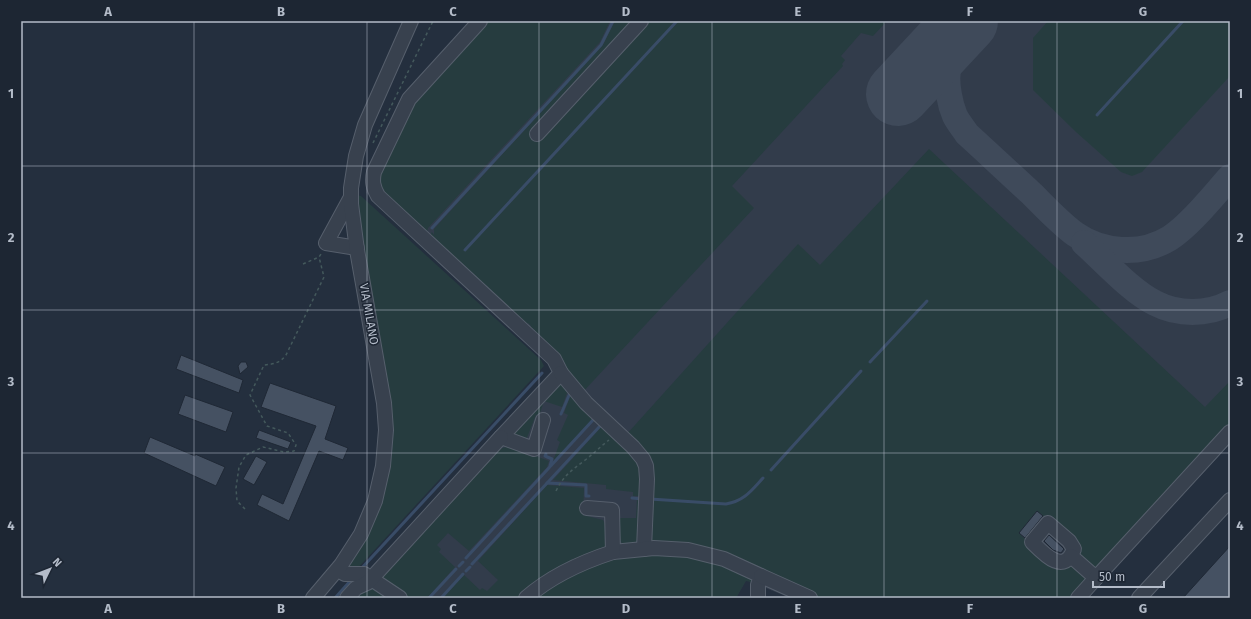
<svg xmlns="http://www.w3.org/2000/svg" width="1251" height="619" viewBox="0 0 1251 619" font-family="'Fira Sans',sans-serif">
<style>
.airport{fill:#323c4b}
.green{fill:#263c3f}
.lines{fill:none;stroke-linecap:round;stroke-linejoin:round}
.stream{stroke:#394c67;stroke-width:3}
.taxiway{stroke:#3f4a5a;stroke-width:26}
.runway{stroke:#3f4a5a;stroke-width:64}
.building{fill:#455162;stroke:#1f2835}
.minor-casing{stroke:#565f6c;stroke-width:16}
.path{stroke:#44595c;stroke-width:1.5;stroke-dasharray:3 3;stroke-linecap:butt}
.minor{stroke:#38414e;stroke-width:14}
.grid{fill:none;stroke:#b4bcc9;stroke-width:1;stroke-opacity:0.55}
.labels{text-anchor:middle;stroke-width:3;stroke-linejoin:round;paint-order:stroke}
.street-label{font-size:12px;fill:#b4bcc9;stroke:#1d2633}
.neatline{fill:none;stroke:#b4bcc9;stroke-width:1.5}
.grid-label{font-size:13px;text-anchor:middle;font-weight:bold;fill:#b4bcc9}
</style>
<rect width="100%" height="100%" fill="#242f3e"/>
<path class="airport" d="M475 21H1230V444L1086 598H790L746 580 736 598H338L355 580 366 579 556 373 553 365 366 193V175Z"/>
<g class="green">
<path d="M485 21H610L600 42 428 228 426 236 383 196 377 179 414 100Z"/>
<path d="M615 21H887L873 36 861 33 841 56 845 60 842 64 843 66 732 186 754 208 581 394 567 369 527 331 531 326 528 323 525 327 430 236 432 232 434 235V229L604 43Z"/>
<path d="M1048 21H1230V76L1142 172 1132 176 1121 172 1076 132 1033 90V38Z"/>
<path d="M929 149 1205 407 1230 381V428L1098 570H1091L1077 556 1080 547 1037 511 1019 533 1041 555 1071 561 1088 577 1073 598H819L735 560 654 543 650 539 649 482 626 435 798 244 820 265Z"/>
<path d="M357 195 361 196 541 360 544 366 357 569 348 570 345 565 386 465 362 254Z"/>
<path d="M559 385H564L593 419 553 461 560 442 557 440 568 415 564 413 571 394 567 393 562 407 544 401 539 416 536 415 526 440 513 436V430Z"/>
<path d="M604 424 640 459 643 496H633V492L606 489V485L553 480Z"/>
<path d="M506 447H512L549 461 547 467 469 551 448 533 437 545 441 549 439 552 455 567 427 598H406L381 578 382 574 499 449Z"/>
<path d="M547 485 584 488 583 515 603 520C609 529 610 541 603 550L521 598H443L464 575 480 590 482 588 487 591 498 580 478 561Z"/>
<path d="M637 500 643 501 639 542 625 546 618 539V518H636Z"/>
<path d="M625 554H692L753 576 751 582 746 581 736 598H532L562 576Z"/>
<path d="M374 586 394 598H360L355 593Z"/>
</g>
<g class="lines">
<g class="stream">
<path d="M1097 115 1183 21"/>
<path d="M432 228 601 45 613 21"/>
<path d="M465 250 677 21"/>
<path d="M870 362 927 301"/>
<path d="M561 414 570 393"/>
<path d="M546 454 545 456 552 459 550 466"/>
<path d="M771 470 861 371"/>
<path d="M547 483 586 485V496H589"/>
<path d="M632 498 642 499"/>
<path d="M650 499 726 504C744 501 751 491 763 478"/>
<path d="M466 558 593 420"/>
<path d="M472 564 600 426"/>
<path d="M459 566 463 562"/>
<path d="M360 570 542 373"/>
<path d="M466 571 470 567"/>
<path d="M335 598 352 579"/>
<path d="M429 598 456 569"/>
<path d="M441 598 463 574"/>
</g>
<g class="taxiway">
<path d="M968 21C953 46 943 65 949 95 950 101 952 109 955 116 958 122 963 128 967 134 989 154 1010 174 1032 194 1045 207 1060 223 1075 234 1102 253 1141 256 1170 238 1190 225 1213 196 1230 177"/>
<path d="M1084 243C1104 261 1132 292 1155 303 1178 315 1207 315 1230 303"/>
</g>
<path class="runway" d="M898 94 966 21"/>
</g>
<g class="building">
<path d="M181 355 243 380 239 393 176 369Z"/>
<path d="M241 362H246L248 367 240 374 238 366Z"/>
<path d="M270 383 336 406 325 439 348 448 343 460 319 451 289 521 257 505 262 494 283 504 316 426 261 407Z"/>
<path d="M185 395 233 412 226 432 178 414Z"/>
<path d="M259 430 291 442 288 449 256 438Z"/>
<path d="M150 437 195 456V454L225 467 216 486 144 453Z"/>
<path d="M256 456 267 462 254 485 243 479Z"/>
<path d="M1037 511 1043 516 1025 538 1019 533Z"/>
<path d="M1049 535 1062 547 1064 549 1061 553 1053 550 1044 541Z"/>
<path d="M1230 546V598H1183Z"/>
</g>
<g class="lines">
<defs>
<g id="minor">
<path d="M480 21 409 99 374 172C372 181 373 187 378 196L554 359 561 373 501 437 534 449 543 420"/>
<path d="M537 134 641 21"/>
<path d="M351 197 326 243 357 248"/>
<path d="M561 373 586 403 633 447 643 459 646 466 647 479 644 549"/>
<path d="M1048 523 1069 541 1074 549C1064 576 1044 554 1032 542Z"/>
<path d="M613 552 654 548 688 550 724 559 761 576 758 585V596"/>
<path d="M1071 556 1096 578 1078 598"/>
<path d="M338 570 345 574H364L400 598"/>
<path d="M761 576 810 598"/>
<path d="M1096 578 1230 432"/>
<path d="M313 598 341 565 361 534 375 501 383 466 386 430 384 403 357 250 351 204V188L356 156 365 125 411 21"/>
<path d="M347 598 356 588 367 583 371 579 501 437"/>
<path d="M526 598C551 576 582 562 613 552L612 510 587 508"/>
<path d="M1139 598 1230 500"/>
</g>
</defs>
<use href="#minor" class="minor-casing"/>
<g class="path">
<path d="M373 143 433 21"/>
<path d="M303 264 319 257 321 254"/>
<path d="M556 491C563 476 572 470 584 461 593 454 600 447 609 440"/>
<path d="M245 509 237 501 236 488 239 467 246 455 263 447 284 452 294 451 296 445 288 433 267 426 250 395 264 365C274 364 280 363 286 355L324 277 319 257"/>
</g>
<use href="#minor" class="minor"/>
</g>
<path class="grid" d="M194 21V598M367 21V598M539 21V598M712 21V598M884 21V598M1057 21V598M21 166H1230M21 310H1230M21 453H1230"/>
<g class="labels">
<g class="street-label">
<text transform="translate(369 314) rotate(80)" y="4">VIA MILANO</text>
</g>
</g>
<rect width="1251" height="619" fill="none" stroke="#1d2633" stroke-width="44"/>
<g transform="translate(50 569) rotate(47)" stroke="#1d2633" stroke-width="3" paint-order="stroke">
<path d="M0-3L7 15L0 10L-7 15Z" fill="#b4bcc9"/>
<text y="-6" font-size="11" font-weight="bold" text-anchor="middle" fill="#b4bcc9">N</text>
</g>
<path d="M1093 581v6h71v-6" fill="none" stroke="#b4bcc9" stroke-width="2"/>
<text x="1099" y="581" font-size="12" fill="#b4bcc9" stroke="#1d2633" stroke-width="3" paint-order="stroke">50 m</text>
<rect x="22" y="22" width="1207" height="575" class="neatline"/>
<g class="grid-label">
<text x="108" y="16">A</text>
<text x="281" y="16">B</text>
<text x="453" y="16">C</text>
<text x="626" y="16">D</text>
<text x="798" y="16">E</text>
<text x="970" y="16">F</text>
<text x="1143" y="16">G</text>
<text x="11" y="98">1</text>
<text x="1240" y="98">1</text>
<text x="11" y="242">2</text>
<text x="1240" y="242">2</text>
<text x="11" y="386">3</text>
<text x="1240" y="386">3</text>
<text x="11" y="530">4</text>
<text x="1240" y="530">4</text>
<text x="108" y="613">A</text>
<text x="281" y="613">B</text>
<text x="453" y="613">C</text>
<text x="626" y="613">D</text>
<text x="798" y="613">E</text>
<text x="970" y="613">F</text>
<text x="1143" y="613">G</text>
</g>
</svg>
